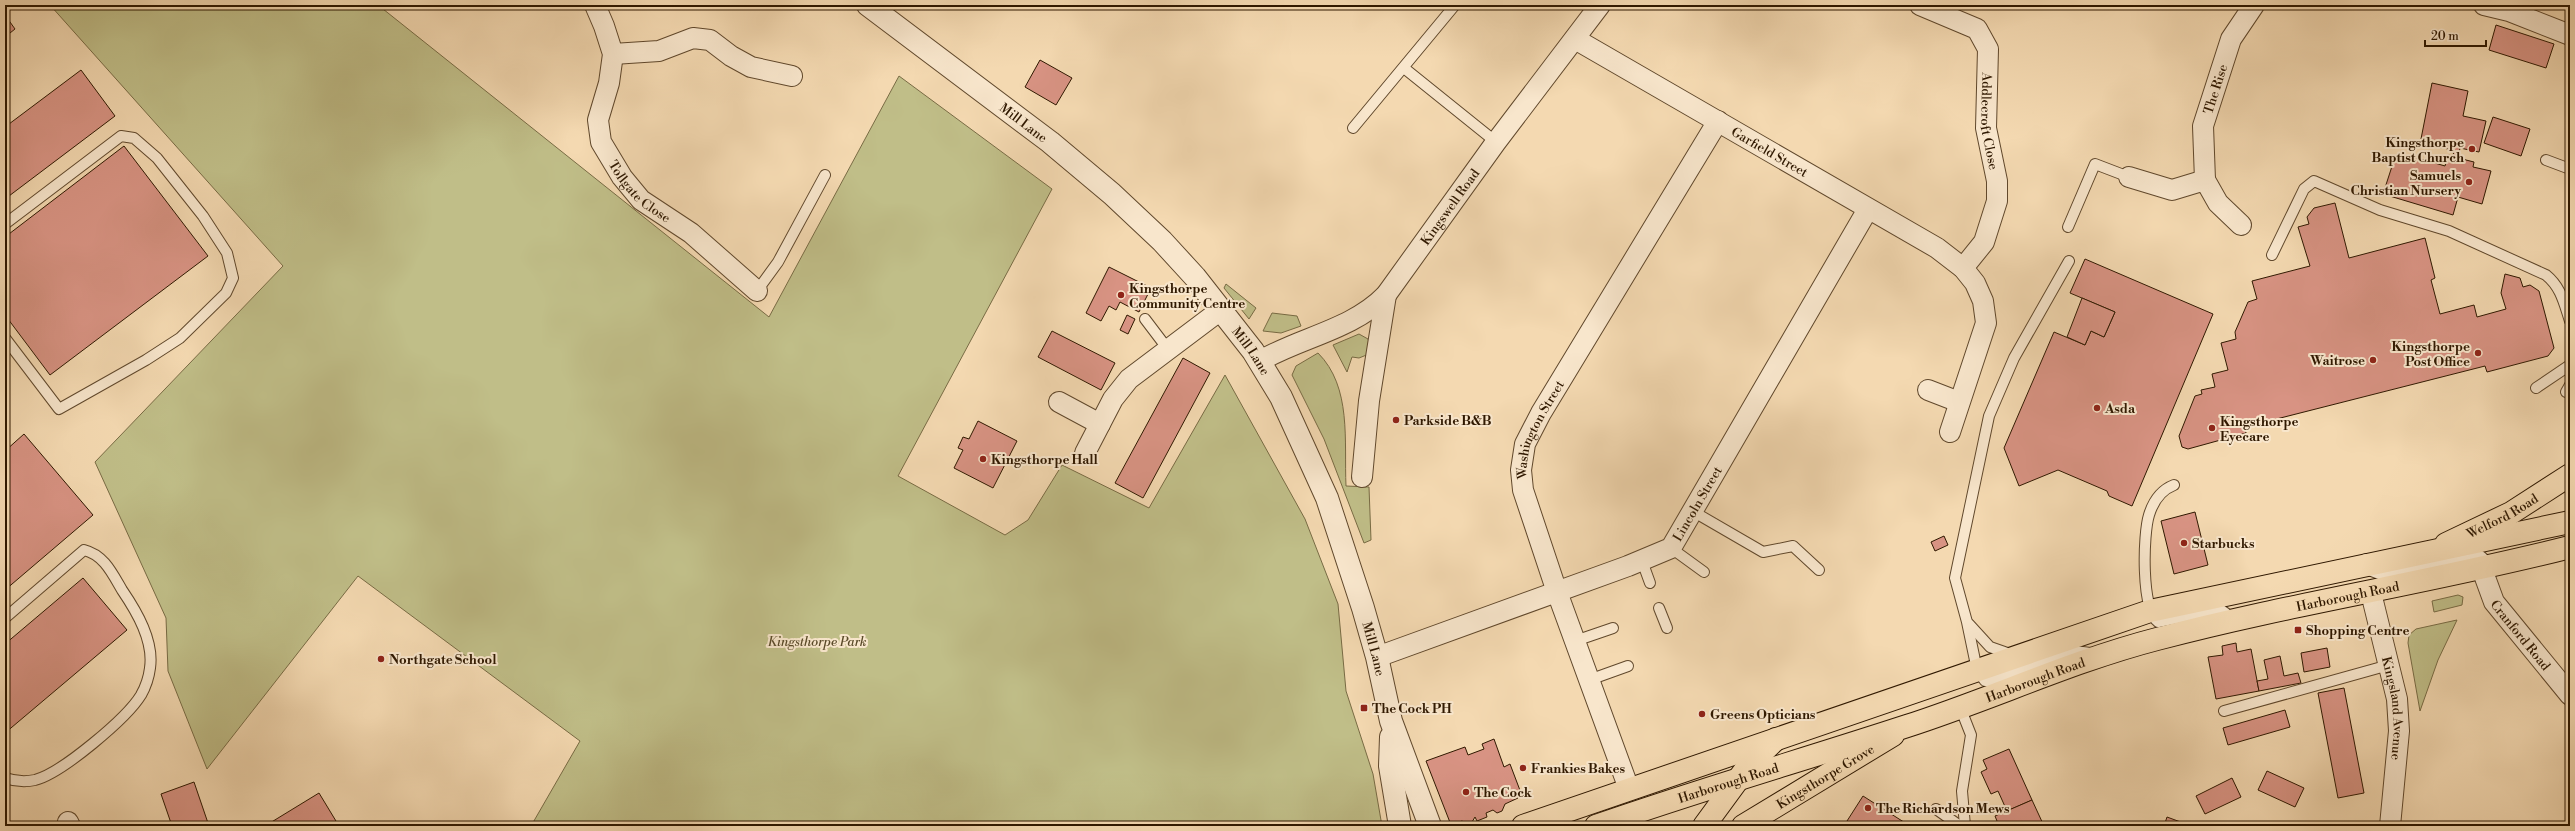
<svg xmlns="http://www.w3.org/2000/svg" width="2575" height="831" viewBox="0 0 2575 831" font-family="'Libre Bodoni',serif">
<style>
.green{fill:#c0be88;stroke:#786b44}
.building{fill:#d89383;stroke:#2f1800}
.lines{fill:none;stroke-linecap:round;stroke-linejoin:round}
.service-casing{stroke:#60482c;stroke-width:12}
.minor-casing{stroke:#60482c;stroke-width:22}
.tertiary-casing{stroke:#60482c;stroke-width:24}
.primary-casing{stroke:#2f1800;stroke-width:24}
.trunk-casing{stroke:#2f1800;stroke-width:24}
.service{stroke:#f8e6cc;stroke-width:10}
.minor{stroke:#f8e6cc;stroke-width:20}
.tertiary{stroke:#f8e6cc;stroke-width:22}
.primary{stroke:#f4d9b1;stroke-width:22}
.trunk{stroke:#f4d9b1;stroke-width:22}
.poi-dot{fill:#8f2418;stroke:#f8e6cc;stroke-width:1.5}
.labels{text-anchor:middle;stroke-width:4;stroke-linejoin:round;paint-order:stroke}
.street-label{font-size:13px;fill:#2f1800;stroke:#f8e6cc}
.poi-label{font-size:13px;font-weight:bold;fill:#2f1800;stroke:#f8e6cc;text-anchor:start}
.park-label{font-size:13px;font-style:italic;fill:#5a4a29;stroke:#f8e6cc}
</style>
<rect width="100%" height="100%" fill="#f4d9b1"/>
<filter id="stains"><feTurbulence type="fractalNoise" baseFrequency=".005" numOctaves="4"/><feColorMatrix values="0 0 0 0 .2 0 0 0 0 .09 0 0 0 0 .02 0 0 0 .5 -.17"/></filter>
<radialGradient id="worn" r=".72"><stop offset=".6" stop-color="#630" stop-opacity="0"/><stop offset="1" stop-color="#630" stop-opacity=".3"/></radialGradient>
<g class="green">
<path d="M50 5H378L769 317 899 76 1052 189 898 476 1005 535 1028 520 1062 465 1149 508 1225 375 1305 519 1338 604 1346 691 1373 774 1382 826H531L580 741 358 576 207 769 168 671 166 618 95 462 283 266Z"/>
<path d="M1226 284 1256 308 1249 319 1224 288Z"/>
<path d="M1272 313 1297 316 1301 326 1281 333 1263 331Z"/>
<path d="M1359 334 1368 339 1371 345 1369 354 1359 358 1352 357 1347 372 1333 345Z"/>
<path d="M1318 353C1352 387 1344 441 1346 486L1369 487 1371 540 1364 543 1324 439 1292 375 1296 366Z"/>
<path d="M2458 595 2463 597 2462 605 2434 612 2432 601Z"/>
<path d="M2457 620 2438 660 2420 711 2408 643 2409 635 2416 629Z"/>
</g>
<g class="building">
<path d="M5 15 15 29 5 37Z"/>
<path d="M2496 25 2554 44 2546 68 2489 50Z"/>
<path d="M1040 60 1072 78 1056 105 1025 87Z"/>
<path d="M81 70 115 116 5 199V127Z"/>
<path d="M2432 83 2468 91 2463 116 2486 121 2479 152 2460 148 2458 158 2474 162 2473 167 2491 171 2482 204 2458 197 2453 215 2383 194 2395 157 2413 162 2414 157 2445 166 2448 155 2453 156 2454 150 2420 144Z"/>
<path d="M2493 117 2530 129 2521 156 2484 143Z"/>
<path d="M124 146 208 256 50 375 5 315V237Z"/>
<path d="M2335 203 2349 258 2425 238 2435 278 2431 280 2440 314 2474 305 2477 317 2506 309 2501 293 2505 274 2520 278 2523 287 2530 285 2539 291 2554 348 2548 356 2487 372 2485 366 2245 427 2246 433 2188 449 2182 447 2179 436 2195 396 2202 394 2201 390 2215 387 2212 374 2228 370 2221 343 2236 339 2235 332 2248 302 2257 299 2252 281 2310 266 2298 227 2309 224 2307 217 2314 208Z"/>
<path d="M2085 259 2213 314 2132 506 2109 496 2107 491 2058 470 2019 486 2004 448 2054 332 2085 345 2091 331 2104 337 2115 312 2070 293Z"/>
<path d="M1109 267 1151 288 1139 312 1120 302 1116 310 1109 306 1101 321 1086 313Z"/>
<path d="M2082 298 2115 312 2104 337 2091 331 2085 345 2067 337Z"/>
<path d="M1127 315 1135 319 1128 334 1120 330Z"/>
<path d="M1052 331 1115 363 1101 390 1038 357Z"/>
<path d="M1183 358 1210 373 1143 498 1115 483Z"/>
<path d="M978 421 1017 441 993 488 954 468 963 450 958 448 963 437 969 439Z"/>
<path d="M24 434 93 515 5 590V451Z"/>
<path d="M2195 512 2208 565 2174 574 2161 521Z"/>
<path d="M1944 536 1948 545 1935 551 1931 542Z"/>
<path d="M83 578 127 630 5 733V644Z"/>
<path d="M2236 643 2237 652 2251 649 2259 691 2216 699 2208 657 2223 655 2222 646Z"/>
<path d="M2327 648 2330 667 2304 672 2301 653Z"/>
<path d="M2280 656 2284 676 2298 673 2301 683 2259 691 2257 681 2268 679 2264 660Z"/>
<path d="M2344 688 2364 793 2338 798 2318 693Z"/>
<path d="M2285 710 2290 727 2228 745 2223 728Z"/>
<path d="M1494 739 1504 767 1510 764 1521 793 1517 795 1518 798 1505 804 1502 811 1497 813 1493 810 1486 813 1487 817 1477 821 1475 817 1472 822 1467 824 1462 821 1451 825 1426 761 1465 747 1468 755 1484 749 1482 744Z"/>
<path d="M2009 749 2032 800 2007 811 1998 791 1991 794 1981 772 1987 769 1983 760Z"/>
<path d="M2267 771 2304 788 2295 807 2258 790Z"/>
<path d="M2232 778 2241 797 2205 814 2196 796Z"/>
<path d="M194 782 209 826H172L161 794Z"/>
<path d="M319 793 339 826H265Z"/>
<path d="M1863 796 1910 826H1856L1847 821Z"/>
<path d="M2032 800 2044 826H1999L1995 816Z"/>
<path d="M2167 817 2186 824V826H2164Z"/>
</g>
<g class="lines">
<defs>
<g id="service">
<path d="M1404 68 1496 142"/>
<path d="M1353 128 1455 5"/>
<path d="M2546 160 2570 169"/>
<path d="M5 224 121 136 134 138 157 158 203 216 227 253 233 278 226 293 180 338 146 360 59 409 5 338"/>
<path d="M2068 227 2095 164 2129 177"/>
<path d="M2272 255 2304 189 2314 181 2380 210 2449 231 2546 275C2561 287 2564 303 2570 321"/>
<path d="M2069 261 2014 358 1989 416 1955 578 1967 622 1977 670 1985 681H1990L2074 651 2091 653"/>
<path d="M757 291 778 262 825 175"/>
<path d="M1145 319 1167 348"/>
<path d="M2536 388 2570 365"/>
<path d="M2566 392 2570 385"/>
<path d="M2174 485C2161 490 2153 502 2149 515 2143 534 2141 610 2158 622L2220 609 2234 619"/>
<path d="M1694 512 1763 552 1793 546 1819 570"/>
<path d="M1671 548 1704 572"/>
<path d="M1642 561 1650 583"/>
<path d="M1659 608 1667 628"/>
<path d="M5 618 84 550C104 555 112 573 122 590 137 612 154 641 150 668 149 676 145 688 141 695 127 718 62 773 35 780 26 782 14 781 5 778"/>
<path d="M1969 624 1990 647 2010 654"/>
<path d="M1575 641 1613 628"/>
<path d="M1589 680 1628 666"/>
<path d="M1960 707 1971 735 1962 791 1965 826"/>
<path d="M2224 711 2389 665"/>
<path d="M1936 809 1960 826"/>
</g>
<g id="minor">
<path id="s1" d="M595 5 604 26 613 54 609 83 598 120 601 142 622 177 641 200 691 233 757 291"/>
<path id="s2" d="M1920 5 1977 29 1988 49 1986 128 1997 181V201L1984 242 1963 268"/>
<path d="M2484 5 2509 11 2570 35"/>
<path id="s3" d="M1575 39 1937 248 1963 268 1975 283 1983 301 1986 323 1950 432"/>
<path d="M613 54 659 51 693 38 710 40 731 56 751 67 792 76"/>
<path d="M2129 177 2172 190 2205 180 2218 203 2241 225"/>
<path id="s4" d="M2205 180 2203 126 2231 39 2254 5"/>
<path id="s5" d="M1260 361C1301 337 1352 330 1386 295L1496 142 1600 5"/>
<path d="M1928 390 1959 402"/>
<path d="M1059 402 1100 424"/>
<path d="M1085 453 1113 399 1129 379 1222 309"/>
<path d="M1362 477 1369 401 1386 295"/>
<path id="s6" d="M2367 564 2393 574 2463 558 2473 557 2479 561 2494 602 2570 695"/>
<path id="s7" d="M2371 593 2397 699 2399 731 2390 826"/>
<path id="s8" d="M1377 657 1628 566 1671 548 1868 209"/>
<path id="s9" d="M1629 789 1557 592 1523 490 1521 470 1525 444 1541 413 1718 121"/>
<path d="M68 822 70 826"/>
</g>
<g id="tertiary">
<path id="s10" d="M868 5 1050 142 1112 194 1162 241 1195 277 1253 351 1281 397 1327 498 1363 608 1377 657 1391 721 1430 826"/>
<path d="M1391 737 1390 766 1400 826"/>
</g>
<g id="primary">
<path id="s11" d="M2446 544 2511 513 2570 475"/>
<path d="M1704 826 1748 766 1776 739"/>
<path id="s12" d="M1743 826 1893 735"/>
</g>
<g id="trunk">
<path d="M1523 826 2150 611 2570 522"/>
<path id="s13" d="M1596 826C1699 790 1803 760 1907 726 1991 699 2072 661 2157 639 2293 603 2433 582 2570 547"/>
</g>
</defs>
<use href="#service" class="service-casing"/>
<use href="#minor" class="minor-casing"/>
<use href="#tertiary" class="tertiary-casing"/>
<use href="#primary" class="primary-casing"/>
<use href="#trunk" class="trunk-casing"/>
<use href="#service" class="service"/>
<use href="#minor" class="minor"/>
<use href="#tertiary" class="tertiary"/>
<use href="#primary" class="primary"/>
<use href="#trunk" class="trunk"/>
</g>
<g class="poi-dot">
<circle cx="2472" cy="149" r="4"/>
<circle cx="2469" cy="182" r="4"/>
<circle cx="1121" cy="295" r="4"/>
<circle cx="2478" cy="353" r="4"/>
<circle cx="2373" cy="360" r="4"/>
<circle cx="2097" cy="408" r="4"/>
<circle cx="1396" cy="420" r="4"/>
<circle cx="2212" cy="428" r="4"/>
<circle cx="983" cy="459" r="4"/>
<circle cx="2184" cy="543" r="4"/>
<rect x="2294" y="626" width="8" height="8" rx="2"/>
<circle cx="381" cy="659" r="4"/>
<rect x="1360" y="704" width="8" height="8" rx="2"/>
<circle cx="1702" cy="714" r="4"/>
<circle cx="1523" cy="768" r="4"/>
<circle cx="1466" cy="792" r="4"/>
<circle cx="1868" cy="808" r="4"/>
</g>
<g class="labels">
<g class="street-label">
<text dy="5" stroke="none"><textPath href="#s4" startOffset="93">The Rise</textPath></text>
<text dy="5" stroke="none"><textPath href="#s2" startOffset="157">Addlecroft Close</textPath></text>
<text dy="5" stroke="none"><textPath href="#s10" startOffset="195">Mill Lane</textPath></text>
<text dy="5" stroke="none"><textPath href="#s3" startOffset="225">Garfield Street</textPath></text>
<text dy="5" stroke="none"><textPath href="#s1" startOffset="206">Tollgate Close</textPath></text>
<text dy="5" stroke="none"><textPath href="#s5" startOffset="252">Kingswell Road</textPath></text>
<text dy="5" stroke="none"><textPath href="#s10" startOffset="519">Mill Lane</textPath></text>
<text dy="5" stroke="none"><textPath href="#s9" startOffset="382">Washington Street</textPath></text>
<text dy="5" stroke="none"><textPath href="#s8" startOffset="365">Lincoln Street</textPath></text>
<text dy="5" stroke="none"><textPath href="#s11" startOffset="63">Welford Road</textPath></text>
<text dy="5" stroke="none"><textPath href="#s13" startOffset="787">Harborough Road</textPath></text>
<text dy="5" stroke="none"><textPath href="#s6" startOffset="203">Cranford Road</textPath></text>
<text dy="5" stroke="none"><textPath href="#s10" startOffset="843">Mill Lane</textPath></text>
<text dy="5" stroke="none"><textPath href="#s13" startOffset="463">Harborough Road</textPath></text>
<text dy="5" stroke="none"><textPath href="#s7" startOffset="118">Kingsland Avenue</textPath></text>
<text dy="5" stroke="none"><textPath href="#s12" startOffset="96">Kingsthorpe Grove</textPath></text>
<text dy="5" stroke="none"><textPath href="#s13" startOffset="139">Harborough Road</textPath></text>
</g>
<g class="poi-label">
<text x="2464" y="147" text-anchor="end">Kingsthorpe<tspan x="2464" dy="15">Baptist Church</tspan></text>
<text x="2461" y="180" text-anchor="end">Samuels<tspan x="2461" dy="15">Christian Nursery</tspan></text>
<text x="1129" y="293">Kingsthorpe<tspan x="1129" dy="15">Community Centre</tspan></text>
<text x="2470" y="351" text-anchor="end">Kingsthorpe<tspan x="2470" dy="15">Post Office</tspan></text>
<text x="2365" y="365" text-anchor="end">Waitrose</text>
<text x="2105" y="413">Asda</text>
<text x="1404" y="425">Parkside B&amp;B</text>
<text x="2220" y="426">Kingsthorpe<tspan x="2220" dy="15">Eyecare</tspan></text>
<text x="991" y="464">Kingsthorpe Hall</text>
<text x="2192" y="548">Starbucks</text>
<text x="2306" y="635">Shopping Centre</text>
<text x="389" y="664">Northgate School</text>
<text x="1372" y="713">The Cock PH</text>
<text x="1710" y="719">Greens Opticians</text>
<text x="1531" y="773">Frankies Bakes</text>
<text x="1474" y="797">The Cock</text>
<text x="1876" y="813">The Richardson Mews</text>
</g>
<g class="park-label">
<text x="817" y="646">Kingsthorpe Park</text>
</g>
</g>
<rect width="2575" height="831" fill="none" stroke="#f4d9b1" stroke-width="20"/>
<rect x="6" y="6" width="2563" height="819" fill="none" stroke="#2f1800" stroke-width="2"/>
<rect x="10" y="10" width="2555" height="811" fill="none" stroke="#2f1800"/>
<path d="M2425 40v6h61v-6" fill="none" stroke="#2f1800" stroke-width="2"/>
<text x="2431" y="40" font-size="12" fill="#2f1800" stroke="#f8e6cc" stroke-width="3" paint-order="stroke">20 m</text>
<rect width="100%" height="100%" filter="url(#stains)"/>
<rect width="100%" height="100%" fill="url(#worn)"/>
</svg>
